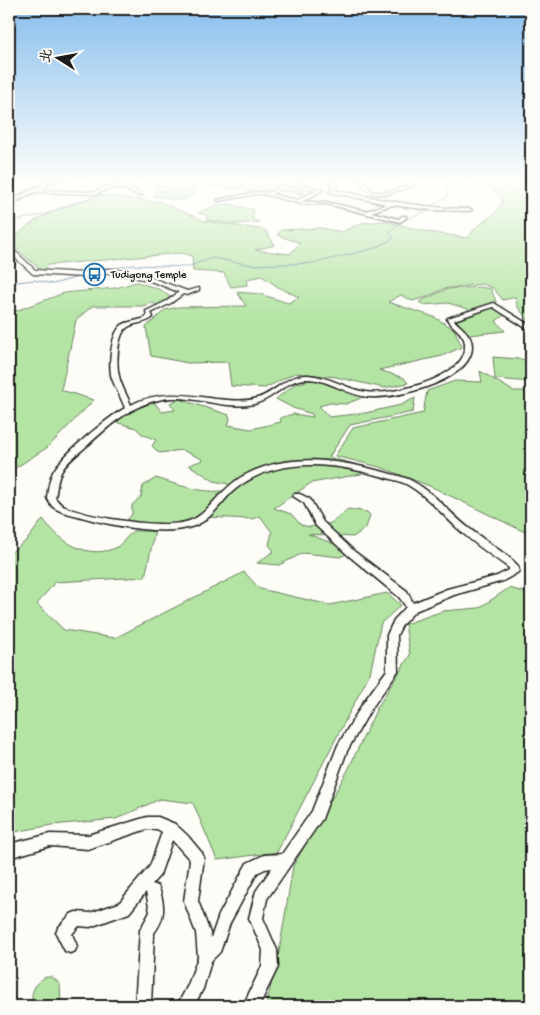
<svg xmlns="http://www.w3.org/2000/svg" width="540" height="1015" viewBox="0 0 540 1015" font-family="'Gochi Hand','LXGW WenKai TC',sans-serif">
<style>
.green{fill:#b4e4a3;stroke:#688060}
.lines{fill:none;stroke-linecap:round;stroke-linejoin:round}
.stream{stroke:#65879e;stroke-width:1}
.minor-casing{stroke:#1c1c1c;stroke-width:3}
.major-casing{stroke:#1c1c1c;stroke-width:4}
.minor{fill:#fdfcf7;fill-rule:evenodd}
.major{fill:#f8deab;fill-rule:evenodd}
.labels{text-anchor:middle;stroke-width:4.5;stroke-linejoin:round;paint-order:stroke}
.far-poi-label{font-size:11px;fill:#1c1c1c;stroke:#fdfcf7;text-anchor:start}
</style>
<rect width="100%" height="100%" fill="#fdfcf7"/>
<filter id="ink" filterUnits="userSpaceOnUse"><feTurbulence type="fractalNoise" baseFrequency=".02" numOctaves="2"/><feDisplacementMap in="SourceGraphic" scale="10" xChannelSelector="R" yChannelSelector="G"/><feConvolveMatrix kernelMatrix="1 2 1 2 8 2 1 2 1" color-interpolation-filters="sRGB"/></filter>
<g filter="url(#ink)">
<g class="green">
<path d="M146 180H246L239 184 270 189 263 192 203 185 190 189 160 187Z"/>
<path d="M469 180H531V324L517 306 516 297 503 300 493 288 482 284 443 289 427 297 412 301 401 295 388 302 434 317 454 329 462 347 442 356 379 370 404 378 408 383 384 388 336 377 295 373 265 388 231 386 228 362 188 363 151 356 146 327 165 310 178 307 246 306 237 292 260 294 288 303 299 297 278 287 262 276 246 279 247 285 231 287 224 273 193 271 192 256 181 253 48 265 42 271 12 245 17 235 33 222 62 207 98 195 160 202 205 221 265 230 275 245 255 250 290 254 300 243 277 235 281 230 321 228 342 232 361 223 385 221 428 232 468 238C480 218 493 222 503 200L489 187Z"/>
<path d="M157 190 195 192 188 199 170 200V198L153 196Z"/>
<path d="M229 204 254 210 252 219 259 222 235 224 207 220 206 215 198 213 216 205Z"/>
<path d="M137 282 161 290 170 297 157 306 153 303 142 306H92L76 320 61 390 94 400 48 447 9 472V317L13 312 64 293 115 288Z"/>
<path d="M480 287 491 289 497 304 471 310 448 303 423 305 419 302 447 289Z"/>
<path d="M494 306 507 313 496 321 505 331 469 335 451 319Z"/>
<path d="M493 357 531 360V382L495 379Z"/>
<path d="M480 371 513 391H531V535L432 487 380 467 335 456 353 428 423 413 427 391 455 381 482 382Z"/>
<path d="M314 379 366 396 346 404 330 403 319 406 329 417 365 413 401 405 415 398 413 412 350 425 329 457 369 468 361 474 311 483 274 508 291 514 301 525 310 527 331 523 348 509 367 512 370 515 366 528 353 537 308 534 353 551 340 557 303 553 279 565 257 563 274 551 269 545 272 532 260 516 252 519 205 517 184 526 125 523 132 514V505L141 497 143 486 156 478C178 485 209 496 232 489L228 484 214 481 189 465 203 460 200 458 182 450 159 453 152 446 156 440 142 434 136 428 112 421 147 403 154 402 162 412 175 410 170 403 179 399 229 415 230 420 228 425 251 429 281 422 280 418 293 414 313 417 312 414 293 408 276 399 295 384Z"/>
<path d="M43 519C59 540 84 559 113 549 120 547 127 536 133 531H155L145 577 55 582 37 604 64 630 115 638 244 572 260 589 330 605 387 593 401 605 381 623 370 673 277 852 217 860 193 803 160 799 116 819 52 825 9 833V554L27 540Z"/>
<path d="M509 588 531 594V1006H266L279 952 293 866 348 770 377 708 410 655 405 624 443 611 479 608Z"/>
<path d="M46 977H52L60 984 61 1003 63 1006H32C31 993 33 983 46 977Z"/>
</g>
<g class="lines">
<g class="stream">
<path d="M9 188 14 186 18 180"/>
<path d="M433 207 434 204 447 197 448 187 468 180"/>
<path d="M9 225 17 220 43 215 89 199 91 195"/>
<path d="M107 269 134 265 187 267 212 258 252 265 315 263 375 248 394 238 389 232 404 220 433 209"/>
<path d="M92 275 102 273"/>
<path d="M9 283 34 280 53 284 82 276"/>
</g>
<defs>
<g id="minor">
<path d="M58 180H68L48 183 46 182Z"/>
<path d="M88 180H131L128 186 142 195 138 196C121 185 115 186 96 194L33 192 31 191 33 190 95 192 104 187 125 185 126 182 90 181Z"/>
<path d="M298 180H303L297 183 323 190 302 202H327L366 211 387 204 330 192 333 186 329 183 332 180 334 181 333 182 338 185 335 190C382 200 422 208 470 209L472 210 470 211 431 210 392 205 371 212 399 219 402 216H406V218L400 222 327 204H302L267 195 257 194 219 201 217 200 257 192 267 193 278 188 277 186H282ZM293 185 317 190 297 200 271 194 282 189 301 193V191L286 188Z"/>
<path d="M358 180H362L373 192H388L409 185V180H413V186L388 194H372Z"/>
<path d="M9 248 17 253 35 270 84 273 98 269H113L152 278 187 291 199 288V290L187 295 183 294 171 303 151 313 153 317C146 324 136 322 128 327 117 333 116 364 119 376 121 386 127 395 131 405 159 390 186 395 216 399 229 400 242 402 254 399 274 395 286 374 308 375 329 376 346 389 366 392 390 396 455 380 464 354 465 351 465 345 465 343 464 333 452 327 447 319L448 318 494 303 531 326V331L529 330 493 307 454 320C459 326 468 331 471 340 482 379 397 399 370 397 347 396 328 378 305 379 286 380 273 400 254 404 227 410 199 397 172 398 137 400 112 423 88 445 79 453 67 461 61 472 57 480 57 489 55 498 58 501 60 504 63 506 86 517 165 530 189 521 204 516 212 502 223 492 230 485 238 478 247 474 289 452 340 460 384 472 393 475 403 476 412 481 435 493 450 514 470 529 482 539 509 555 518 566L519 571 517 573 503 581 454 595 415 611 402 625 397 635 398 671 371 709 347 751 322 819 267 899 263 918 277 950 278 967 259 1006H243L262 966 263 950 249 918 256 891 272 868 265 869 257 873 230 923 220 952 211 961 203 989 194 1006H177L188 985 198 957 196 933 184 901 190 860 172 840 160 875 152 884 158 886C165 903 166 918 154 933L151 1006H135L140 930 150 912 146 892 129 913 90 927 79 926 72 934 77 946 75 951 70 953 65 951 56 933 58 928 71 914 76 912 90 913 119 903 150 866 162 832 157 829H147L88 849 50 846 9 858V844L50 834 88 835 147 817H158L175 824 187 835 202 853 204 858 198 901 210 933 211 938 219 915 247 863 264 855 282 854 312 811 338 745 363 703 387 670V635L394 620 406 607 399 597 349 556 316 526 304 503 293 496 294 494H300L310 499 323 522 355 552 407 591 413 603 447 589 497 576 509 570V568C491 555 473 543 457 528 441 513 426 495 406 484 398 480 389 479 381 476 363 472 346 467 329 466 294 462 256 469 230 494 219 506 210 520 194 526 164 537 108 525 78 516 71 514 63 513 56 509 52 507 49 502 47 498 48 489 49 480 53 472 63 454 107 418 125 408 121 397 114 386 111 375 109 362 111 333 122 325 128 321 138 321 145 318L147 316 146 311 167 301 179 292 148 280 113 273H98L84 277 33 274 9 252Z"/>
</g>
<path id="major" d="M45 180H51L47 186 9 205V201L43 184Z"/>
</defs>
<use href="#minor" class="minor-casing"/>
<use href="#major" class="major-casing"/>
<use href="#minor" class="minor"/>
<use href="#major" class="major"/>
</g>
</g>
<linearGradient id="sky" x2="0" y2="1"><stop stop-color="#87beed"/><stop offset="0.56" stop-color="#fefefb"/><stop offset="1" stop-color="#fefefb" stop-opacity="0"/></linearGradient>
<rect width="540" height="322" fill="url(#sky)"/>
<defs>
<symbol id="bus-ring" viewBox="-11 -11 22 22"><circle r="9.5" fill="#fdfcf7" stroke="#1f6fb2" stroke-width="1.5"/><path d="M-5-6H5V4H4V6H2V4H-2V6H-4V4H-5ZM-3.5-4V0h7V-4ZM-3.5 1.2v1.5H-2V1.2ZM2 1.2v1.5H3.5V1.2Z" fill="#1f6fb2"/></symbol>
</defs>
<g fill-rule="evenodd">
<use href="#bus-ring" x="82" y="262" width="25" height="25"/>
</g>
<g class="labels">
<g class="far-poi-label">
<text x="111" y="278">Tudigong Temple</text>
</g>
</g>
<rect width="540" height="1015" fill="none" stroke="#fdfcf7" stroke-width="30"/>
<rect x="15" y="15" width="510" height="985" fill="none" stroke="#1c1c1c" stroke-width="2" filter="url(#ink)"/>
<g transform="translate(58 58) rotate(281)" stroke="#fdfcf7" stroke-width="4" paint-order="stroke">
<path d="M0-4L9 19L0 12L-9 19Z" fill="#1c1c1c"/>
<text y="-8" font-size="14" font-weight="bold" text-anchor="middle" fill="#1c1c1c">北</text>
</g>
</svg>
